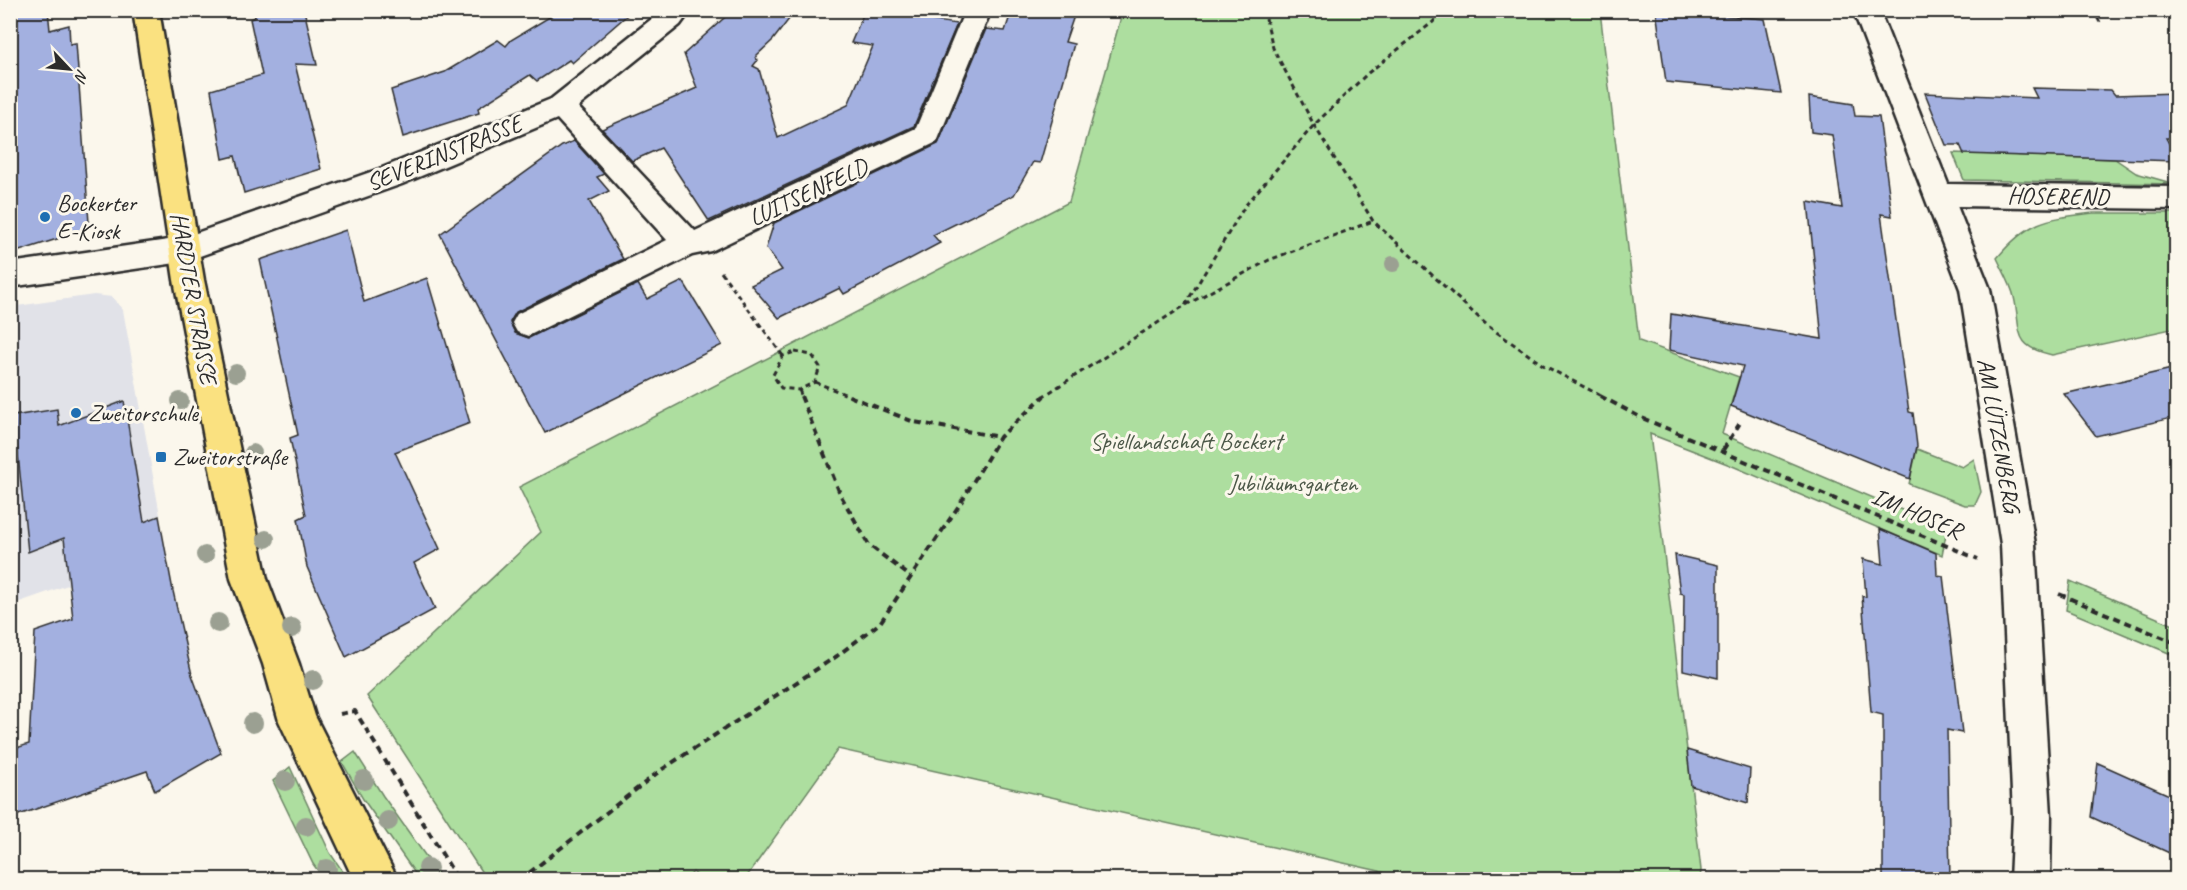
<svg xmlns="http://www.w3.org/2000/svg" width="2187" height="890" viewBox="0 0 2187 890" font-family="Caveat,sans-serif">
<style>
.built{fill:#e1e2e8}
.green{fill:#adde9f;stroke:#6c8465;stroke-width:1.5}
.building{fill:#a3b0e0;stroke:#2b2b2b;stroke-width:1.5}
.lines{fill:none;stroke-linecap:round;stroke-linejoin:round}
.minor-casing{stroke:#2b2b2b;stroke-width:5}
.major-casing{stroke:#2b2b2b;stroke-width:5}
.path-far1{stroke:#2b2b2b;stroke-width:3;stroke-dasharray:5 4;stroke-linecap:butt}
.path{stroke:#2b2b2b;stroke-width:4;stroke-dasharray:7 5;stroke-linecap:butt}
.minor{fill:#fbf7ec;fill-rule:evenodd}
.major{fill:#fae180;fill-rule:evenodd}
.tree{fill:#9ba092}
.poi-dot{fill:#1f6fb2;stroke:#fbf7ec;stroke-width:2}
.labels{text-anchor:middle;stroke-width:6;stroke-linejoin:round;paint-order:stroke}
.street-label{font-size:24px;fill:#2b2b2b;stroke:#fbf7ec}
.poi-label{font-size:24px;fill:#2b2b2b;stroke:#fbf7ec;text-anchor:start}
.park-label{font-size:24px;fill:#4c5848;stroke:#fbf7ec}
</style>
<rect width="100%" height="100%" fill="#fbf7ec"/>
<filter id="ink" filterUnits="userSpaceOnUse"><feTurbulence type="fractalNoise" baseFrequency=".0167" numOctaves="2"/><feDisplacementMap in="SourceGraphic" scale="12" xChannelSelector="R" yChannelSelector="G"/><feConvolveMatrix kernelMatrix="1 2 1 2 8 2 1 2 1" color-interpolation-filters="sRGB"/></filter>
<g filter="url(#ink)">
<path class="built" d="M94 295 112 297 123 310 160 515 102 540 105 572 11 605 10 307Z"/>
<g class="green">
<path d="M1123 10 1600 11 1639 341 1739 377 1722 434 1947 529 1942 555 1730 465 1650 434 1701 870 1700 879H1401L1379 871 838 749 745 879H701L693 872 686 880 486 879 367 696 541 532 519 487 1069 202Z"/>
<path d="M1953 153 2115 159 2136 173 2175 184 1964 180Z"/>
<path d="M2093 213H2176V328L2052 355C2011 346 2022 331 2014 297 2011 284 2003 271 1997 258 2029 220 2045 219 2093 213Z"/>
<path d="M1917 449 1962 467 1974 459 1981 492 1975 505H1965L1909 484Z"/>
<path d="M2070 581 2176 626V656L2066 610Z"/>
<path d="M355 752 383 796 442 879H419L363 799 342 762Z"/>
<path d="M290 767 330 853 348 879H324L313 864 273 781Z"/>
</g>
<g class="building">
<path d="M10 10H48L50 30 69 25 70 44 76 43 89 223 79 232 10 254Z"/>
<path d="M254 10H304L317 65 295 64 321 169 244 193 235 156 223 159 211 90 262 75 250 19 255 17Z"/>
<path d="M561 10H633L572 63 569 60 537 81 530 75 478 108 479 113 403 137 391 90 445 72 498 40 506 46 511 40Z"/>
<path d="M733 10H796L773 40 756 56 757 61 753 66 759 69 778 138 848 105 873 46 851 43 865 10H918L915 18 957 24 914 126 709 221 661 148 632 161 602 129 697 88 684 54Z"/>
<path d="M1012 10H1076L1065 42 1074 44 1040 163 1033 162 1014 195 933 235 940 243 844 294 840 288 779 318 751 285 782 270 766 248 774 223 938 144 986 29 1005 31Z"/>
<path d="M1656 10 1765 19 1781 93 1666 82Z"/>
<path d="M2032 88 2111 90 2115 95 2176 93V138H2166L2176 156V161L1964 154 1960 145H1946L1925 93 2037 98Z"/>
<path d="M1809 97 1853 104 1855 116 1879 117 1892 216 1881 214 1909 412 1913 413 1917 446 1910 479 1731 406 1743 366 1669 350 1671 314 1822 339 1808 202 1842 208 1832 135 1811 132Z"/>
<path d="M574 141 604 174 597 177 609 191 589 201 623 259 516 312 510 322 515 333 529 338 638 284 647 299 683 281 722 345 545 433 440 234 562 146Z"/>
<path d="M346 230 364 302 427 278 470 423 395 452 440 549 414 563 435 609 346 657 307 567 298 519 306 515 290 438 298 435 260 260Z"/>
<path d="M2176 368V417L2096 436 2064 394Z"/>
<path d="M124 401 144 522 159 516 173 591 192 675 221 753 155 791 147 771 10 818V750L29 744 35 632 73 619 64 538 28 552 14 416 57 409 59 426Z"/>
<path d="M1880 529 1936 553 1937 575 1943 576 1962 733 1947 730 1950 879H1883V715L1871 712 1862 596 1866 597 1863 559 1883 564Z"/>
<path d="M1675 555 1718 565V678L1683 670 1684 594 1680 593Z"/>
<path d="M1687 750 1750 769 1748 803 1691 786Z"/>
<path d="M2098 763 2176 798V856L2091 817Z"/>
</g>
<g class="lines">
<defs>
<g id="minor">
<path d="M663 10H691L680 25 578 107 695 231 916 128 965 10H991L937 142 711 251 692 255 528 336 517 332 512 323 517 314 667 240 557 119 402 184 183 262 10 287V263L182 238 382 168 551 99Z"/>
<path d="M1853 10H1879L1948 184 2176 187V209L1957 206 1990 289 2035 544 2051 815 2050 880H2010L2013 815 2001 544 1960 289Z"/>
</g>
<path id="major" d="M133 10H159L204 280 267 579 299 664 315 716 398 880H354L352 876 279 721 263 664 231 579 174 280Z"/>
</defs>
<use href="#minor" class="minor-casing"/>
<use href="#major" class="major-casing"/>
<g class="path-far1">
<path d="M1264 10 1273 48 1314 125 1373 221 1488 326 1543 365 1603 397"/>
<path d="M2093 10 2101 24"/>
<path d="M721 272 783 356"/>
<path d="M1185 305 1245 206 1314 125 1368 73 1433 22 1443 10"/>
<path d="M795 352 812 355 820 367 815 382 799 390 781 388 773 375 783 356Z"/>
<path d="M815 382 852 397"/>
<path d="M799 390 802 397"/>
<path d="M1042 397 1184 306 1269 260 1373 221"/>
</g>
<g class="path">
<path d="M801 396 841 496 869 545 911 577"/>
<path d="M849 396 914 422 1000 437"/>
<path d="M1600 396 1642 418 1978 559"/>
<path d="M1723 450 1740 423"/>
<path d="M2059 594 2176 643"/>
<path d="M340 714 355 711 458 880"/>
<path d="M520 880 661 770 837 656 880 623 960 504 1000 437 1044 396"/>
</g>
<use href="#minor" class="minor"/>
<use href="#major" class="major"/>
</g>
<g class="tree">
<circle cx="1393" cy="264" r="8"/>
<circle cx="236" cy="373" r="9"/>
<circle cx="180" cy="401" r="9"/>
<circle cx="253" cy="453" r="9"/>
<circle cx="266" cy="539" r="9"/>
<circle cx="205" cy="555" r="9"/>
<circle cx="218" cy="623" r="10"/>
<circle cx="292" cy="628" r="10"/>
<circle cx="313" cy="680" r="10"/>
<circle cx="253" cy="723" r="10"/>
<circle cx="364" cy="780" r="10"/>
<circle cx="285" cy="781" r="10"/>
<circle cx="388" cy="821" r="10"/>
<circle cx="306" cy="826" r="10"/>
<circle cx="428" cy="868" r="10"/>
<circle cx="327" cy="869" r="10"/>
</g>
</g>
<g class="poi-dot">
<circle cx="45" cy="217" r="6"/>
<circle cx="76" cy="413" r="6"/>
<rect x="155" y="451" width="12" height="12" rx="3"/>
</g>
<g class="labels">
<g class="street-label">
<text transform="translate(444 153) rotate(-22)" y="8">SEVERINSTRASSE</text>
<text transform="translate(808 192) rotate(-25)" y="8">LUITSENFELD</text>
<text transform="translate(2058 196) rotate(1)" y="8">HOSEREND</text>
<text transform="translate(194 298) rotate(80)" y="8">HARDTER STRASSE</text>
<text transform="translate(1999 435) rotate(80)" y="8">AM LÜTZENBERG</text>
<text transform="translate(1917 513) rotate(23)" y="8">IM HOSER</text>
</g>
<g class="poi-label">
<text x="57" y="211">Bockerter<tspan x="57" dy="28">E-Kiosk</tspan></text>
<text x="88" y="421">Zweitorschule</text>
<text x="173" y="465">Zweitorstraße</text>
</g>
<g class="park-label">
<text x="1186" y="449">Spiellandschaft Bockert</text>
<text x="1293" y="491">Jubiläumsgarten</text>
</g>
</g>
<rect width="2187" height="890" fill="none" stroke="#fbf7ec" stroke-width="36"/>
<rect x="18" y="18" width="2151" height="854" fill="none" stroke="#2b2b2b" stroke-width="2" filter="url(#ink)"/>
<g transform="translate(69 69) rotate(116)" stroke="#fbf7ec" stroke-width="4.5" paint-order="stroke">
<path d="M0-4.5L10 22L0 15L-10 22Z" fill="#2b2b2b"/>
<text y="-9" font-size="16" font-weight="bold" text-anchor="middle" fill="#2b2b2b">N</text>
</g>
</svg>
